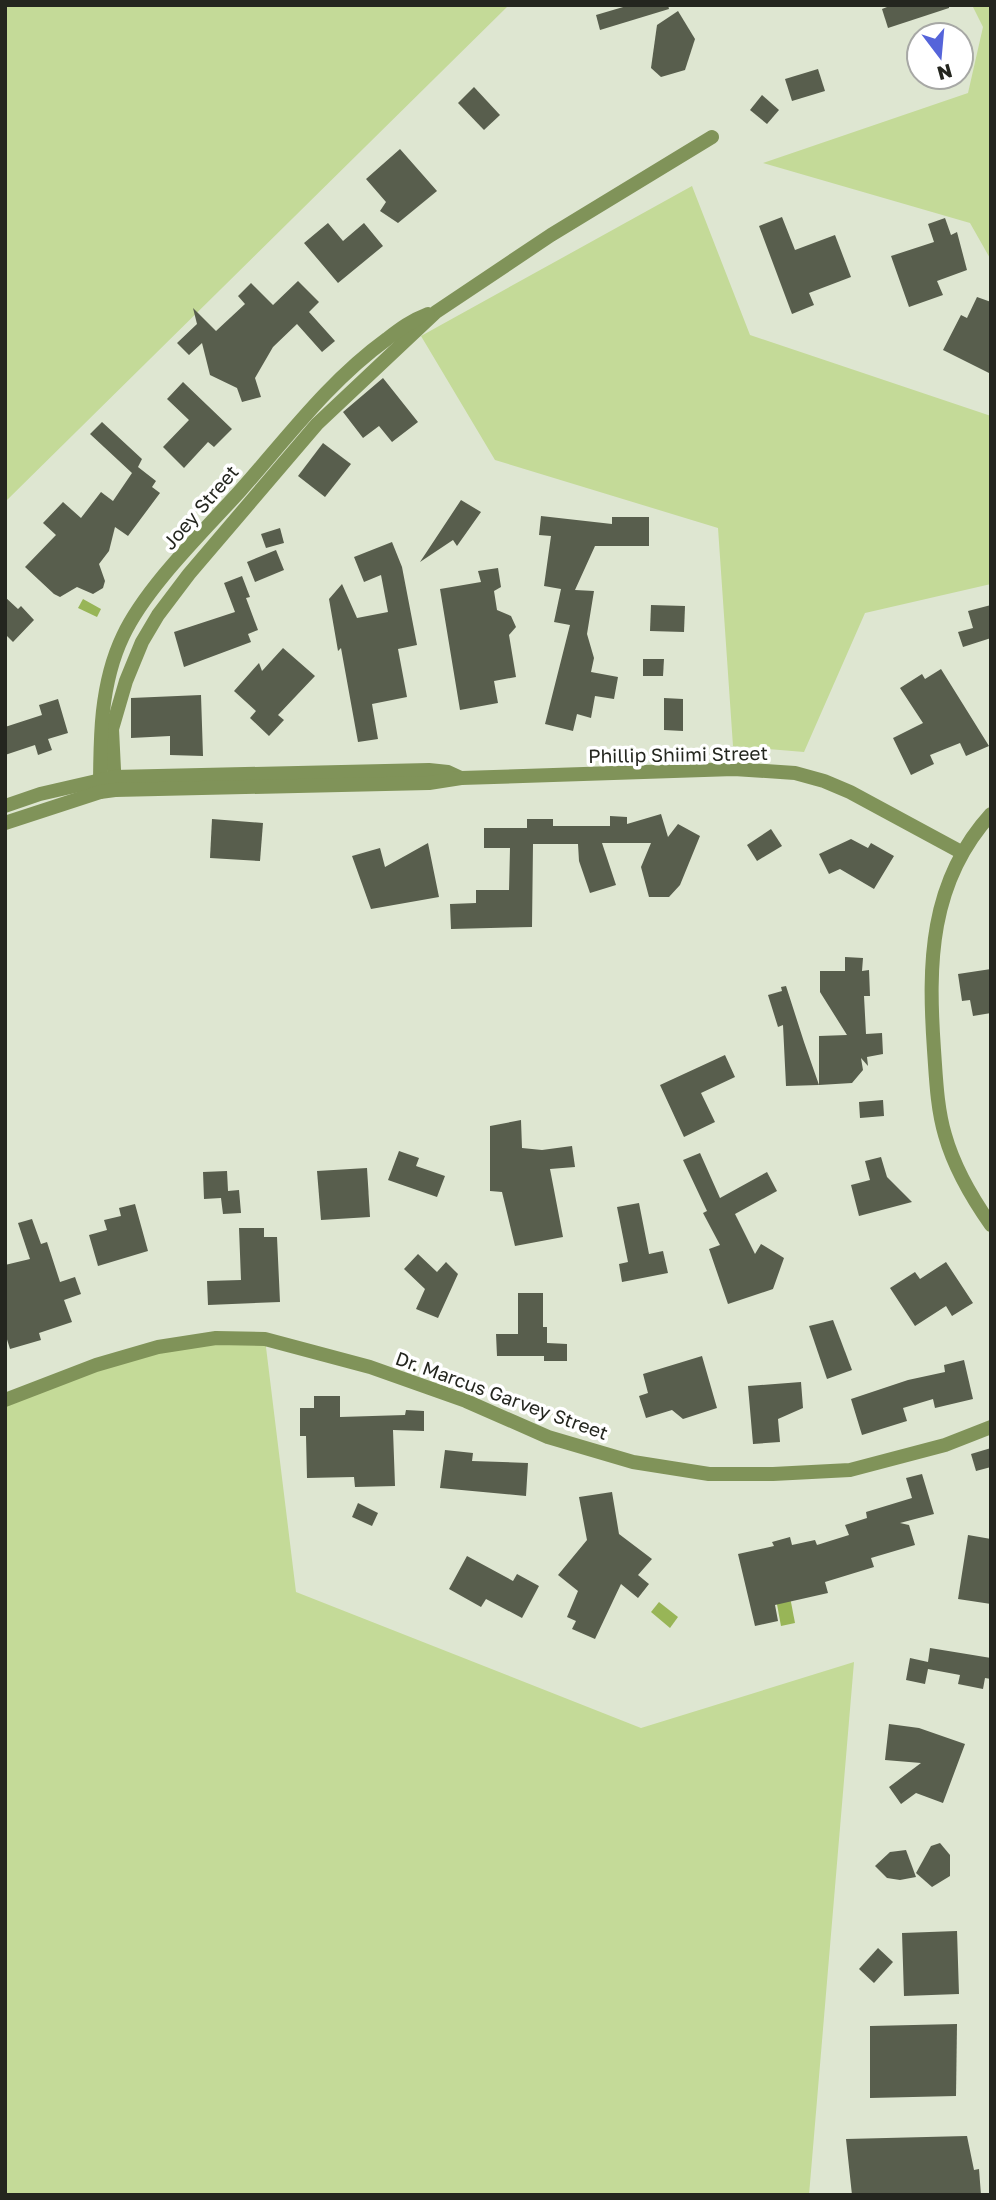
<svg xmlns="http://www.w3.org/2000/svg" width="996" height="2200" viewBox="0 0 996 2200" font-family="'Golos Text',sans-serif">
<rect width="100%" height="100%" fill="#dee6d1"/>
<g fill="#c4da98">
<path d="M5 5H512L508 6 5 502Z"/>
<path d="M972 5H991V260L970 223 763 163 968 93 983 27Z"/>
<path d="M692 186 750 335 991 416V584L865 613 804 752 733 746 718 528 495 460 421 336Z"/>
<path d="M265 1339 296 1592 641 1728 854 1662 809 2195H5V1400L158 1347Z"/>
</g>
<g fill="#98b557">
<path d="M83 599 101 609 97 617 78 608Z"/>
<path d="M790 1597 795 1623 781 1626 776 1599Z"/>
<path d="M659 1602 678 1617 670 1628 651 1612Z"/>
</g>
<g fill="#585e4d">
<path d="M630 5H668L669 9 600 30 596 15Z"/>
<path d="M892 5H949V8L888 28 882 9Z"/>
<path d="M678 11 695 39 685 70 661 77 651 68 657 25Z"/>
<path d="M818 69 825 91 792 101 785 79Z"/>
<path d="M474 87 500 115 484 130 458 103Z"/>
<path d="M762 95 779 110 767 124 750 110Z"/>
<path d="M400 149 437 191 398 223 380 211 386 202 366 179Z"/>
<path d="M782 217 795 250 835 235 851 277 809 293 814 305 792 314 759 226Z"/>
<path d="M945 218 951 235 957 232 967 270 937 281 943 295 909 307 891 256 934 242 928 224Z"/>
<path d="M328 223 343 241 364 223 383 246 338 283 304 243Z"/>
<path d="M298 281 319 302 309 312 335 341 322 352 297 324 273 347 255 378 261 397 242 402 237 388 210 375 202 343 189 355 177 343 197 324 193 308 216 331 245 304 238 296 251 283 273 305Z"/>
<path d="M977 297 991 302V374L943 350 961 315 967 318Z"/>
<path d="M383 378 418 422 392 442 379 426 363 438 343 412Z"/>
<path d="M183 382 232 429 214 447 208 442 184 468 163 447 189 420 167 399Z"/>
<path d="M102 422 142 459 138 467 156 481 152 487 160 493 128 536 115 527 109 551 99 564 105 581 103 588 93 594 77 587 60 597 54 594 25 567 56 535 43 523 63 502 81 518 101 492 113 501 132 473 90 434Z"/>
<path d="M323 443 351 464 325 497 298 476Z"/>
<path d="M461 500 481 512 457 546 453 540 420 562Z"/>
<path d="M541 516 612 524V517H649V546H595L575 590 594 591 587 634 594 658 591 672 618 677 614 699 595 696 591 718 577 714 573 731 545 724 570 625 554 622 561 589 544 586 551 536 539 535Z"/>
<path d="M280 528 284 543 266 548 261 534Z"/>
<path d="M392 542 402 567 417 645 398 649 407 697 372 704 378 739 358 742 341 648 338 651 329 599 342 584 357 618 388 612 381 575 364 582 354 557Z"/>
<path d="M276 550 284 570 255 582 247 562Z"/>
<path d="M498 568 501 587 494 591 497 610 511 616 516 627 509 635 516 677 494 681 498 703 460 710 440 589 481 582 478 571Z"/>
<path d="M242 576 250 597 246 598 258 630 248 634 251 642 184 667 174 632 235 612 224 583Z"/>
<path d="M5 597 18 609 21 606 34 620 13 642 5 634Z"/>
<path d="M651 605 685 606 684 632 650 631Z"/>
<path d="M991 605V638L963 647 958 632 973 628 968 611Z"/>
<path d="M283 648 315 676 278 715 284 720 269 736 250 718 256 711 234 691 259 663 262 671Z"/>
<path d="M643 659H664L663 676H643Z"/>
<path d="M941 669 989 746 966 756 960 743 930 755 934 764 911 775 893 738 923 723 900 688 922 674 925 679Z"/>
<path d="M201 695 203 756 170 755V736L131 738V698Z"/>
<path d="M664 698 683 699V731L664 730Z"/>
<path d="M58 699 68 733 48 739 52 750 38 755 35 745 5 755V727L42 715 39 705Z"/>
<path d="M661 814 668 837 678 824 700 836 680 885 669 897H649L641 867 651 843H602L616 885 590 893 579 861 578 844H533L532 927 451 929 450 904 476 903V890H509L510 848H484V828H527V819H553V826H610V816L627 817V824Z"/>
<path d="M212 819 263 823 260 861 210 858Z"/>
<path d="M771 829 782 846 757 861 747 845Z"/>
<path d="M851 839 868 848 871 843 894 856 874 889 840 869 829 874 819 854Z"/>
<path d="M428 843 439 897 371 909 352 856 380 848 385 867Z"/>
<path d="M845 957 863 958 862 971 869 970 870 996H864L866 1034 882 1033 883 1054 867 1057 868 1066 861 1058 863 1070 852 1083 819 1085V1036L847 1035 820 992V971H845Z"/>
<path d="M991 969V1013L973 1016 970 1000 962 1001 958 974Z"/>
<path d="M786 986 804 1042 819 1085 786 1086 783 1025 778 1027 768 995 782 991 781 987Z"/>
<path d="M725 1055 735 1077 701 1093 715 1122 684 1137 660 1085Z"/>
<path d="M883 1100 884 1116 860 1118 859 1102Z"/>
<path d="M521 1120 522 1148 542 1150 572 1146 575 1167 550 1169 563 1237 515 1246 502 1192 490 1191V1126Z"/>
<path d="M399 1151 419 1158 416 1166 445 1176 437 1197 388 1180Z"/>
<path d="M700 1153 720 1198 767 1172 777 1191 735 1214 755 1254 761 1244 784 1258 773 1289 728 1304 709 1249 720 1245 703 1213 707 1211 683 1160Z"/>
<path d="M881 1157 887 1177 912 1202 859 1216 851 1185 870 1180 865 1161Z"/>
<path d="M367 1168 370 1217 321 1220 317 1171Z"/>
<path d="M227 1171 228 1191 239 1190 241 1213 223 1214 221 1198 204 1199 203 1172Z"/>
<path d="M639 1203 649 1254 663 1251 668 1273 622 1282 619 1264 628 1262 617 1207Z"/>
<path d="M135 1204 148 1251 98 1266 89 1235 107 1230 104 1220 121 1216 119 1208Z"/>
<path d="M32 1219 41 1244 47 1242 60 1282 75 1277 81 1294 64 1300 72 1322 39 1333 41 1340 10 1349 5 1333V1265L30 1259 18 1223Z"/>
<path d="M239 1228H264V1237H277L280 1302 208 1305 207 1281 241 1280Z"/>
<path d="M418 1254 437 1272 446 1262 458 1274 438 1318 416 1309 425 1289 404 1269Z"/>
<path d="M946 1262 973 1303 952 1316 946 1306 915 1326 890 1288 915 1272 920 1279Z"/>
<path d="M518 1293H543V1327H547V1343L567 1344V1361H544V1356H497L496 1334H518Z"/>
<path d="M833 1320 852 1370 827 1379 809 1326Z"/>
<path d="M702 1356 717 1408 683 1419 672 1410 646 1418 639 1396 648 1393 643 1374Z"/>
<path d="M964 1360 973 1399 935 1408 933 1399 903 1408 907 1421 862 1435 851 1399 908 1380 945 1372 944 1365Z"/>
<path d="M801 1382 803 1408 778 1419 780 1442 753 1444 748 1386Z"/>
<path d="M314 1396H340V1417L405 1415 406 1410 424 1411V1431L393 1430 395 1486 355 1487 354 1477 307 1478 306 1436H300V1408H314Z"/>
<path d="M991 1448V1467L976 1471 971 1454Z"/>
<path d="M445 1450 473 1453 472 1461 528 1463 526 1496 440 1488Z"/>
<path d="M922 1474 934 1514 900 1523 909 1525 915 1545 871 1558 874 1567 825 1582 828 1593 775 1605 778 1621 755 1626 738 1554 774 1546 772 1542 790 1537 792 1545 815 1540 817 1545 849 1535 845 1525 867 1518 866 1512 912 1498 906 1478Z"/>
<path d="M612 1492 619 1534 652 1559 638 1575 649 1584 638 1598 621 1584 595 1639 572 1629 576 1621 567 1617 578 1591 558 1575 587 1540 579 1497Z"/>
<path d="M358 1503 378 1513 372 1526 352 1517Z"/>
<path d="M968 1535 991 1539V1604L958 1599Z"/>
<path d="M467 1556 513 1581 517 1574 539 1586 522 1618 486 1599 481 1607 449 1589Z"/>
<path d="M930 1648 991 1658V1679L985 1678 983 1689 958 1684 960 1675 928 1669 925 1684 906 1680 910 1658 928 1662Z"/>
<path d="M889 1724 919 1728 965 1744 943 1803 916 1793 901 1804 889 1787 921 1763 885 1760Z"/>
<path d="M940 1843 950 1855V1876L932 1887 916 1873 931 1846Z"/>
<path d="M906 1850 916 1877 900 1880 887 1878 875 1866 890 1852Z"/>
<path d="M957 1931 959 1994 904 1996 902 1933Z"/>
<path d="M878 1948 893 1962 874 1983 859 1969Z"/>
<path d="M957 2024 956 2096 870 2098V2026Z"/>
<path d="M967 2136 974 2170 979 2169 981 2195H852L846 2139Z"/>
</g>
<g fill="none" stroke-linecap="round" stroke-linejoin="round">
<g stroke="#809359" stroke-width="14">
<path d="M115 790 112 729 126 681 142 642 158 615 189 574 317 424 436 312 551 235 712 137"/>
<path d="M100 792C100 739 100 684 123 636 146 587 203 532 240 491 287 438 329 381 387 339 400 329 412 320 428 314"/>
<path d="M5 806 40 794 114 777 429 770 448 772 461 778"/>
<path d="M991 814C929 882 928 964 934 1050 936 1078 937 1108 945 1135 954 1167 972 1198 991 1225"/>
<path d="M5 823 100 792 115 790 429 783 461 778 734 769 795 773 824 781 850 792 961 852"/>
<path d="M5 1400 96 1365 158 1347 216 1338 265 1339 370 1367 466 1401 548 1437 633 1462 709 1474H773L850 1470 945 1445 991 1427"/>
</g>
</g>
<g text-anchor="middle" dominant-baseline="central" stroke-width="7" stroke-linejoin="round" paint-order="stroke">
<g font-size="19" fill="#24261f" stroke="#fff">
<text transform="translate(200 507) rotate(-49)">Joey Street</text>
<text transform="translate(678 754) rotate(-1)">Phillip Shiimi Street</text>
<text transform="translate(502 1395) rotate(20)">Dr. Marcus Garvey Street</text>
</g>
</g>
<rect width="996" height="2200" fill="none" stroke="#24261f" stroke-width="14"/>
<g transform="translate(940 56) rotate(164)"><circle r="33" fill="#ffffff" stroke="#a7a8a5" stroke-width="2"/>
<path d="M0-5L12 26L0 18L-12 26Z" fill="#5564da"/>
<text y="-10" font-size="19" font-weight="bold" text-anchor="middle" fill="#24261f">N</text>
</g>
</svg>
